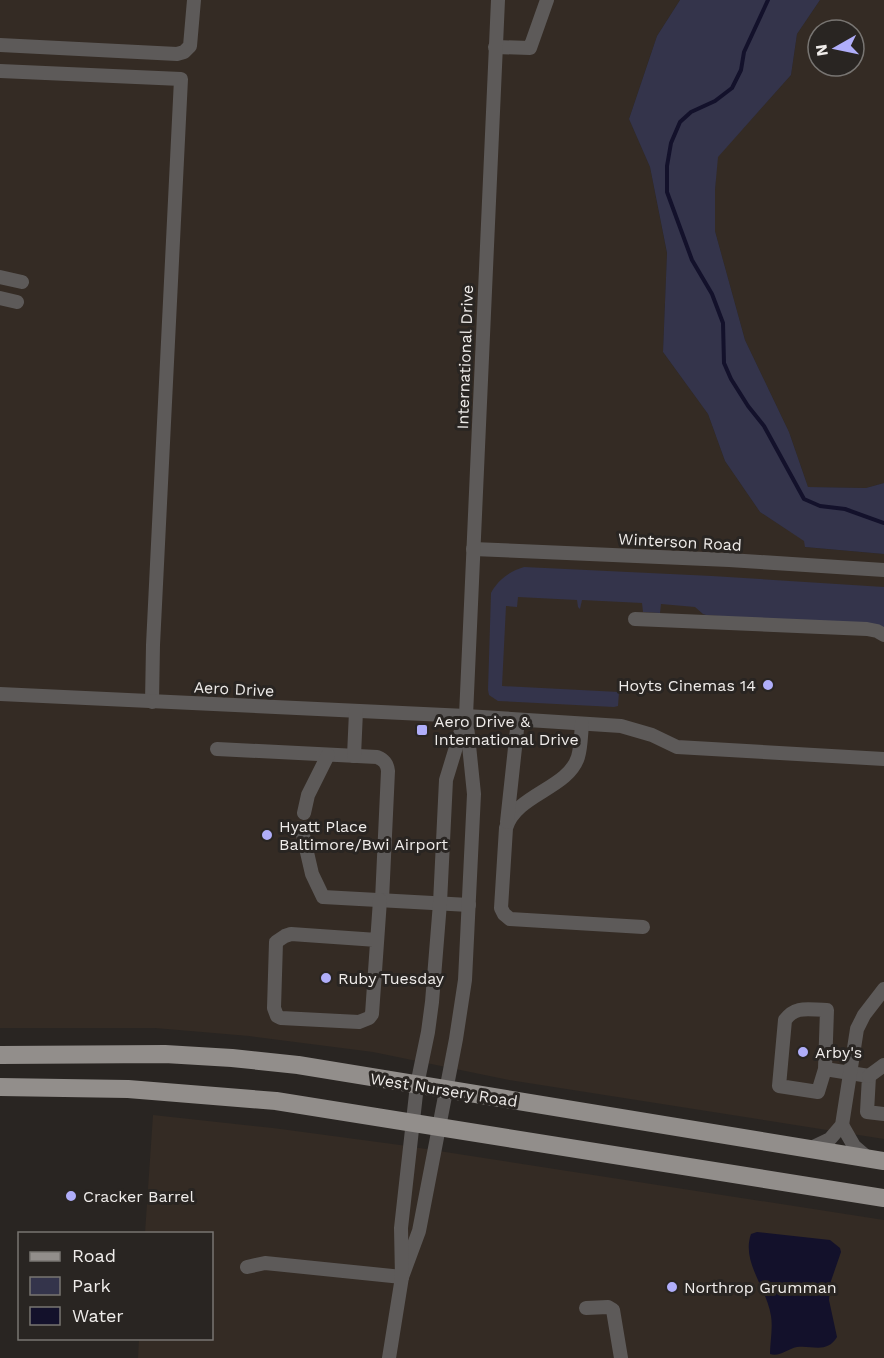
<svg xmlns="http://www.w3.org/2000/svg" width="884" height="1358" viewBox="0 0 884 1358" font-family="'Work Sans',sans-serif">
<rect width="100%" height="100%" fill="#292522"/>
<g fill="#342b24" fill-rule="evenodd">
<path d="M0 0H680L657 36 629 119 650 167 667 254 663 352 708 414 725 461 760 512 805 541V547L884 554V1139L509 1080 373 1052 249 1036 155 1028H0Z"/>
<path d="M820 0H884V483L866 488 808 487 789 432 745 340 715 231V190L717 157 791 75 797 34ZM818 30H854V66H818Z"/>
<path d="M153 1115 273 1128 400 1145 884 1220V1358H138L139 1339 212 1338V1234L145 1233Z"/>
</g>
<g fill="#34344b">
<path d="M680 0H820L797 34 791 75 718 157 715 190V231L745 340 789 432 808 487 866 488 884 483V554L805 547 804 541 760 512 725 461 708 414 663 352 667 253 650 167 629 119 657 36Z"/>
<path d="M524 567 712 576 884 587V629L706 615 703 614 695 607 661 604 660 613 643 612 642 603 582 600 580 609 578 607 577 600 518 597 517 607 506 606 502 686 619 692 618 706 614 707 498 701 489 695 488 690 491 593C498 580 510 571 524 567Z"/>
</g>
<path fill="#13112b" d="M757 1232 830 1240 840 1248 841 1252 831 1281 829 1300 837 1337C827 1354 812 1345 797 1347 787 1349 780 1357 770 1354 770 1342 773 1329 771 1316 767 1288 741 1262 751 1234Z"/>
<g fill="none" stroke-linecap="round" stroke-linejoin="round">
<path stroke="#13112b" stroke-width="4" d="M768 0 744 52 741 70 732 88 715 101 691 112 680 122 671 143 667 166V192L692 260 712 294 723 323 724 363 731 379 748 406 764 426 804 499 820 506 845 509 884 523"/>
<path stroke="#474340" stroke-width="14" stroke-dasharray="14 7" stroke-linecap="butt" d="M303 835 304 813"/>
<g stroke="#5d5a59" stroke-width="14">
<path d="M0 45 177 54 184 52 190 46 194 0"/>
<path d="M495 47 530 48 547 0"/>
<path d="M0 71 181 79 153 645 152 702"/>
<path d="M0 277 22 282"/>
<path d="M0 298 17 302"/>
<path d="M473 549 729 560 884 570"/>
<path d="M635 619 867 629 877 631 884 635"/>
<path d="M0 694 466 716 621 726 652 735 677 747 884 759"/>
<path d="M582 724C581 734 581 747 578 757 568 789 516 794 506 828L501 908 504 914 510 919 643 927"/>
<path d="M217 749 377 757C384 760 387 763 388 771L382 900"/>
<path d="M354 756 356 711"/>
<path d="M304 813 308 795 328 755"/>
<path d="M507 822 518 720"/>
<path d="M303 835 312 874 323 897 469 905"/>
<path d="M377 940 291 934 285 936 276 942 274 1008 277 1016 281 1018 359 1022 369 1018 372 1014 380 900"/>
<path d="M825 1069 827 1010C809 1010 796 1005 785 1020L779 1086 818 1092 825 1069 869 1076 867 1112 884 1114"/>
<path d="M869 1076 884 1065"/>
<path d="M842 1125 854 1146 868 1158"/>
<path d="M809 1149 830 1139 842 1125 857 1029 864 1015 884 989"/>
<path d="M247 1267 265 1263 402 1277"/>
<path d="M402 1277 419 1231 456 1039 465 980 474 794 466 716 498 0"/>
<path d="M586 1308 608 1307 613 1310 621 1358"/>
<path d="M389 1358 402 1277 401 1228 417 1085 428 1032 432 1002 440 903 446 780 464 721"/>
</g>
<g stroke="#928e8b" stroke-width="18">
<path d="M0 1055 165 1054 232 1058 298 1065 884 1161"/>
<path d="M0 1087 128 1089 276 1101 884 1198"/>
</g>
</g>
<g fill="#b0aefa" stroke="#292522" stroke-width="2">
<circle cx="768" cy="685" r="6"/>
<rect x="416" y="724" width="12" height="12" rx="3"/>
<circle cx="267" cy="835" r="6"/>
<circle cx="326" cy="978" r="6"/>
<circle cx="803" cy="1052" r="6"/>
<circle cx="71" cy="1196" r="6"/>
<circle cx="672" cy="1287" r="6"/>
</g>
<g text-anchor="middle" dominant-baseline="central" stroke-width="6" stroke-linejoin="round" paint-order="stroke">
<g font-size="16" fill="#efecea" stroke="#292522">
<text transform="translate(465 357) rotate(-88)">International Drive</text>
<text transform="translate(680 542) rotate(3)">Winterson Road</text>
<text transform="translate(234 689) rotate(3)">Aero Drive</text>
<text transform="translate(444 1090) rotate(9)">West Nursery Road</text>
</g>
<g font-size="16" fill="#efecea" stroke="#292522" text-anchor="start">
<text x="756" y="685" text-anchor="end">Hoyts Cinemas 14</text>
<text x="434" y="721">Aero Drive &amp;<tspan x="434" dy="18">International Drive</tspan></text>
<text x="279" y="826">Hyatt Place<tspan x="279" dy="18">Baltimore/Bwi Airport</tspan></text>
<text x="338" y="978">Ruby Tuesday</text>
<text x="815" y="1052">Arby's</text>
<text x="83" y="1196">Cracker Barrel</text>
<text x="684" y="1287">Northrop Grumman</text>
</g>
</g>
<rect x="18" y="1232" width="195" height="108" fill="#292522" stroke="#787572" stroke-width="1.5"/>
<rect x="30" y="1252" width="30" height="9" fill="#928e8b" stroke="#787572" stroke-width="1.5"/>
<text x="72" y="1262" font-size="18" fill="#efecea">Road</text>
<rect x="30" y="1277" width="30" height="18" fill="#34344b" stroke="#787572" stroke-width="1.5"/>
<text x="72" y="1292" font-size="18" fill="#efecea">Park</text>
<rect x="30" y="1307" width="30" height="18" fill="#13112b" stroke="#787572" stroke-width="1.5"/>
<text x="72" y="1322" font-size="18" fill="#efecea">Water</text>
<g transform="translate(836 48) rotate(261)"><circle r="28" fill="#292522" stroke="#787572" stroke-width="1.5"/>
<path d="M0-4.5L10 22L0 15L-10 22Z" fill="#b0aefa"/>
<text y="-9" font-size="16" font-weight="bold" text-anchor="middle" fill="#efecea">N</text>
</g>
</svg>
